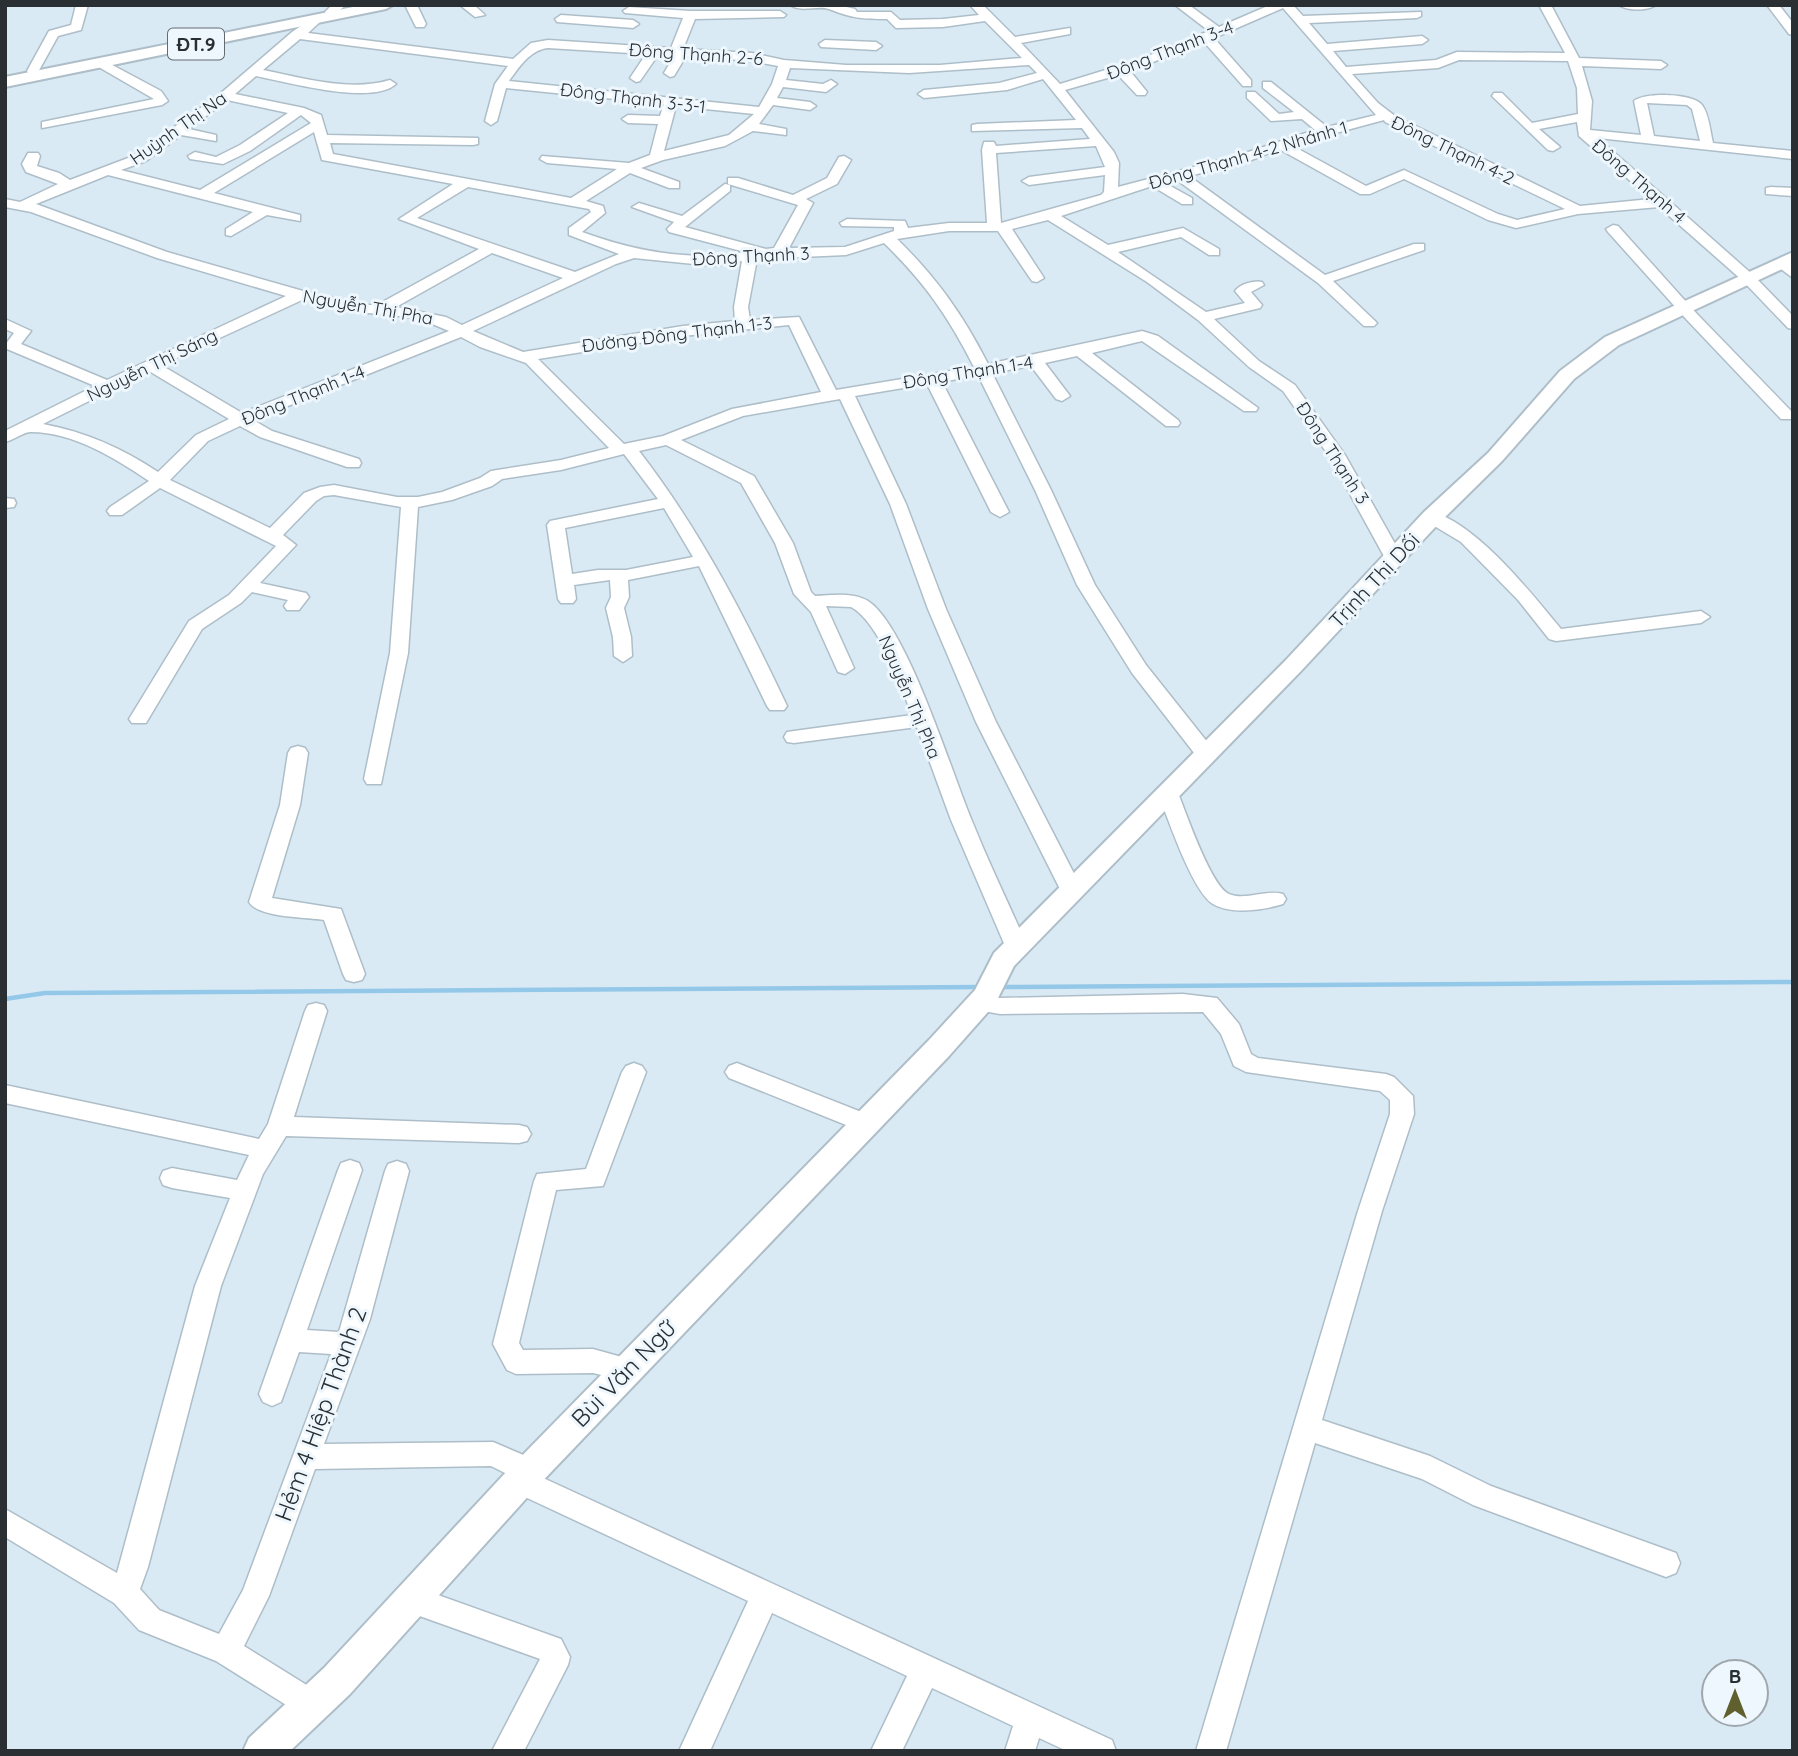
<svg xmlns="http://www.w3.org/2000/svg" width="1798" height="1756" viewBox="0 0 1798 1756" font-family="Quicksand,sans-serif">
<rect width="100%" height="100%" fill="#daeaf5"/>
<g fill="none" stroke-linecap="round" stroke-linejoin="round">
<g stroke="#94c8e9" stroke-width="4.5">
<path d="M1000 987 1793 982"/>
<path d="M5 999 45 993 980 987"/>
</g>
<defs>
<g id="minor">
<path d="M76 5H88L81 30 58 36 37 74H29L27 71 49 31 71 25Z"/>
<path d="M332 5H346L335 14H327L325 12Z"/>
<path d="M405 5H417L426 24 424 27H416Z"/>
<path d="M460 5H474L485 15 475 17Z"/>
<path d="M790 5H838L855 9 857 12H891L900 20 943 19 979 15 970 5H983L1015 37 1070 28V34L1021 43 1060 84 1138 60 1209 31 1175 5H1189L1219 27 1270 5H1293L1303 16 1421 12V16L1417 18 1309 23 1327 44 1422 36 1428 40 1422 44 1333 51 1346 67 1436 60 1457 52 1565 53 1539 5H1551L1579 58 1661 61 1667 65 1661 69 1582 66 1592 101 1590 130 1641 135 1634 101C1644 92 1693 93 1702 105 1709 114 1710 131 1713 143L1793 151V159L1598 138 1753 275 1793 316V329L1788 328 1743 281 1659 207 1578 214 1516 228 1488 220 1404 179 1370 194H1360L1279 149 1249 161 1189 176 1325 275 1414 244H1424V250L1333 281 1374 320 1377 323 1374 326H1364L1318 283 1177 180 1165 183 1192 198V204H1182L1152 186 1061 216 1108 245 1183 228 1219 249V255H1209L1181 237 1118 252 1206 312 1245 303 1235 291C1240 284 1254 280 1262 282L1264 285 1251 292 1262 305 1260 308 1214 319 1259 361 1295 385 1345 455 1403 558 1394 563 1385 558 1329 456 1283 391 1249 367 1198 320 1147 282 1048 220 1012 229 1044 278 1037 282 1032 281 998 231H949L897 239C937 278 963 315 988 364L1142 331 1158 336 1258 408 1256 411H1244L1142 341 1092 353 1178 420 1180 423 1178 426H1166L1077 356 1045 363 1070 396 1062 401 1056 399 1031 366 992 373 1051 490 1095 585 1146 665 1212 748 1215 753 1212 758H1198L1132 673 1077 585 1035 490 978 375 942 382 1009 512 1000 517 991 512 927 384 855 396 906 504 946 609 996 722 1084 893 1080 898 1073 901 1066 898 1062 893 976 722 928 609 890 504 840 399 743 416 681 440 754 476 793 543 811 592 815 596C832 595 853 592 868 601 907 626 952 774 972 821 989 864 1010 906 1028 948L1025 954 1017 956 1009 954 1006 948 951 820 917 727 794 743 787 742 784 737 787 732 794 731 912 715C901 686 879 622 851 607L826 606 854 668 845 674 838 672 811 612 794 594 775 543 741 483 666 445 639 451C700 530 744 615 787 706L784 710H770L767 706 699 566 628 580 629 597 624 608 631 637 632 656 623 662 614 656 613 637 606 608 611 597 610 580 574 585 576 599 573 603H561L558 599 547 525 550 521 658 499 624 454 561 470 502 479 492 486 452 500 418 507 408 653 381 784H367L364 779 390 653 401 507 334 495 324 496 316 501 283 535 296 545 260 583 306 593 309 597 299 610H287L284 606 288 600 252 592 241 603 202 629 146 723H132L129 719 189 621 229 595 276 546 160 488 122 515H110L107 511 110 507 149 481C115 458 73 432 31 432 23 432 14 440 5 442V431L95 386 7 349 5 345 14 333 5 329V319L31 331 21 344 107 380 286 296 157 258 31 212 5 207V199L20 202 58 184 26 172 22 164 28 153H38L40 156 37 166 59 173 70 180 136 155 221 93 292 32 316 16 322 20 308 33 513 59 531 43 548 40 671 48 683 18 625 13 623 11 629 7 690 11H780L786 15 784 17 695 19 683 49 752 53 784 60 846 65H940L1022 58 985 21 943 27 896 28 887 19C860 19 852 18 829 9 817 5 802 13 790 5ZM1283 8 1376 115 1327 127 1271 82H1263V88L1294 112 1279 114 1255 92H1247V98L1271 121 1302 119 1315 130 1239 155 1118 187 1119 163 1114 152 1065 90 1118 75 1137 95H1145L1147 92 1130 71 1204 42 1243 86H1251V80L1214 38ZM300 39 508 66 495 84 485 121 491 125 497 121 506 88 664 104 660 116 628 115 622 119 628 123 658 124 650 155 629 163 542 156 540 159 547 163 617 169 571 198 333 154 330 143 473 145 478 144V138L327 135 321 115 304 108 235 94 256 76C287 82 372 106 396 84L390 80C349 92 304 78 263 70ZM548 48 646 54 630 78 636 82 640 81 658 55 674 56 664 73 670 77 674 76 686 56 752 61 778 66 772 84 759 107 509 81C519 67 530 50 548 48ZM1459 60 1568 61 1577 88 1578 114 1532 123 1502 93H1494L1492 96 1548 150 1553 151 1560 147 1539 129 1577 122 1579 136 1651 199 1580 206 1395 116 1378 103 1352 74 1438 68ZM1029 65 1037 73 999 83 924 90 918 94 924 98 1007 90 1043 79 1076 120 977 124 972 125V131L1082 128 1090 139 996 146 994 142H984L982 150 987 223H949L908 228 905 221 847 219 840 223 842 226 894 227V231L845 247 789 248 813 203 806 199 837 184 851 160 844 156 839 157 827 178 793 195 738 178H728V184L798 205 774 248 766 249 685 227 730 191V185L725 184 682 216 639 203 632 207 674 222 667 229 669 232 745 252C690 262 634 251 582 232L605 213 603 206 586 201 630 173 669 188H679V182L641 168 663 160 725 146 753 131 786 135V129L759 124 773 105 810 110 816 106 810 102 777 98 783 87 826 92 837 84 831 80 823 84 786 80 790 68 909 73ZM227 100 288 113 240 145 216 157 195 152 188 156 190 159 223 164 250 151 301 115 311 123 200 190 121 170 146 161 181 135 216 141V135L189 129ZM1647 103 1687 105 1692 109 1700 141 1654 136ZM676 106 754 114 729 135 664 151ZM1384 120 1385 122 1565 209 1517 220 1498 214 1404 170 1366 186 1291 145ZM314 132 322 160 453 184 399 219 479 249 377 305H368L303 291 167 252 36 204 108 175 253 212 226 229V235L231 236 267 215 300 221V215L214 193ZM1096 146 1105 167 1029 177 1022 181 1029 185 1105 175 1104 192 1101 195 1001 223 996 153ZM468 187 589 209 591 212 569 228V235L619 254 575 272 417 218ZM884 243C925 283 948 316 974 367L836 390 799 317 750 320 748 307 757 259 846 255ZM492 253 563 278 462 325 446 317 396 307ZM634 258 714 266 742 261 734 307 735 321 683 326 523 352 473 331 616 264ZM302 300 368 313 418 318 449 331 242 413 161 365ZM789 325 821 392 732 409 663 436 624 444 538 359 683 336ZM461 337 480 347 526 363 609 448 561 460 491 471 480 478 442 492 418 497H397L334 485 320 487 304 493 270 528 170 480 208 441 240 426 260 437 347 467H359L361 463 359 459 272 431 253 420ZM149 371 229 419 196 435 158 472C122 448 86 432 43 424ZM664 508 693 557 626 570H598L572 574 565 528Z"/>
<path d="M1619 5H1656C1648 11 1627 11 1619 5Z"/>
<path d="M1767 5H1779L1793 23V35L1789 34Z"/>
<path d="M561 15 633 20 639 24 633 28 557 22 555 19Z"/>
<path d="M825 40 876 42 882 46 876 50 821 47 819 44Z"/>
<path d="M101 59 161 91 168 101 162 105 42 128V122L154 99 97 66 95 63Z"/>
<path d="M1771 187 1793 188V196L1766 194V188Z"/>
<path d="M1613 225 1618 226 1697 314 1793 413V419H1781L1687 320 1608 232 1606 229Z"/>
<path d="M1780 259 1793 266V278L1773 263Z"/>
<path d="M5 498 14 499 16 503 14 507 5 508Z"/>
<path d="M1432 512C1476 523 1532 594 1561 629L1701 611 1710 617 1701 623 1556 641 1549 639 1518 600 1461 542 1426 521 1423 517Z"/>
<path d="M298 746 305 748 308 753 300 805 272 898 341 909 365 974 362 980 354 982 346 980 343 974 324 920C306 917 259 918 249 902L280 805 288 753 291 748Z"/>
<path d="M1168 786 1175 788 1178 793C1186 813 1211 886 1229 894 1245 901 1266 889 1283 894L1286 899 1283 904C1263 910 1232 915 1213 904 1192 891 1168 818 1158 793L1161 788Z"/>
<path d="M1183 994 1217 998 1239 1024 1251 1054 1258 1058 1386 1074 1394 1077 1413 1096 1414 1114 1382 1211 1322 1420 1430 1456 1491 1486 1676 1553 1680 1563 1676 1573 1666 1577 1473 1505 1422 1479 1315 1443 1226 1751H1196L1358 1211 1390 1114V1100L1380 1091 1246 1072 1234 1066 1221 1034 1203 1012 1000 1014 972 1009 969 1003 972 997 980 995 1000 998Z"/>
<path d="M316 1003 324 1005 327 1011 294 1117 519 1125 527 1127 531 1134 527 1141 519 1143 286 1136 263 1174 221 1286 148 1567 140 1589 159 1610 219 1634 243 1590 331 1354 299 1352 281 1402 272 1406 263 1402 259 1394 338 1170 341 1163 350 1160 359 1163 362 1170 307 1330 339 1332 385 1171 388 1164 397 1161 406 1164 409 1171 370 1319 324 1444 493 1442 540 1462 544 1471 541 1477 1112 1740 1116 1751H1067L1039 1738 1035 1751H1005L1013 1726 932 1688 902 1751H871L907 1676 772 1613 710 1751H679L748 1601 510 1490 506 1481 509 1475 491 1466 315 1469 269 1596 244 1646 321 1694 325 1705 321 1716 310 1720 216 1661 139 1630 114 1603 5 1537V1509L117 1573 195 1286 230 1198 172 1188 163 1185 160 1178 163 1171 172 1168 237 1180 249 1155 5 1103V1085L259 1139 268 1124 305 1011 308 1005Z"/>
<path d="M634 1063 642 1066 646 1072 603 1186 556 1190 519 1343 523 1350 593 1349 636 1361 640 1369 636 1377 627 1381 593 1373 516 1374 507 1370 493 1344 534 1181 537 1174 586 1169 622 1072 626 1066Z"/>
<path d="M737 1063 874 1117 878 1124 874 1131 866 1133 729 1078 725 1072 729 1066Z"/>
<path d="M410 1585 561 1639 570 1657 568 1665 524 1751H492L540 1659 400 1609 396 1599 400 1589Z"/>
</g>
<g id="major">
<path d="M363 5H393L386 9 5 87V77Z"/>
<path d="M1793 252V264L1619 345 1574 379 1502 461 1440 522 1301 671 1014 966 995 1004 949 1056 532 1492 350 1694 290 1751H243L249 1738 324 1668 508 1470 929 1040 975 990 994 953 1285 661 1424 512 1488 453 1560 371 1605 337Z"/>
</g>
</defs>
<use href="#minor" stroke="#aebec8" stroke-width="3"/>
<use href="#major" stroke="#aebec8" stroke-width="4"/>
<use href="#minor" fill="#fff" fill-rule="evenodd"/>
<use href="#major" fill="#fff" fill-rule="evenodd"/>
</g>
<g text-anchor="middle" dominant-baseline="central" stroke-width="6" stroke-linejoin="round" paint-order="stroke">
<g font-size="18" fill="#292f33" stroke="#edf7fd">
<text transform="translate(1170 50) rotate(-21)">Đông Thạnh 3-4</text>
<text transform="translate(696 54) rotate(4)">Đông Thạnh 2-6</text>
<text transform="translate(633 98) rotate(7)">Đông Thạnh 3-3-1</text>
<text transform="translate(178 128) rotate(-35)">Huỳnh Thị Na</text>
<text transform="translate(1453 150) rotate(26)">Đông Thạnh 4-2</text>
<text transform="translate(1248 155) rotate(-16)">Đông Thạnh 4-2 Nhánh 1</text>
<text transform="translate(1639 181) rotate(41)">Đông Thạnh 4</text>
<text transform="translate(751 256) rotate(-3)">Đông Thạnh 3</text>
<text transform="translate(368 307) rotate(10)">Nguyễn Thị Pha</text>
<text transform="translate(677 334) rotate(-7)">Đường Đông Thạnh 1-3</text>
<text transform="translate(152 365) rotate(-26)">Nguyễn Thị Sáng</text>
<text transform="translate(968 372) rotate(-9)">Đông Thạnh 1-4</text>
<text transform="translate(303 395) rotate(-22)">Đông Thạnh 1-4</text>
<text transform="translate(1333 453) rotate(57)">Đông Thạnh 3</text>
<text transform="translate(910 697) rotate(67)">Nguyễn Thị Pha</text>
</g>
<rect fill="#edf7fd" stroke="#646b70" stroke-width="2" x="168" y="28.5" width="56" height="31" rx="5"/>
<g font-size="19" font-weight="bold" fill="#292f33">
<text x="196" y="44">ĐT.9</text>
</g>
<g font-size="21" fill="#292f33" stroke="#edf7fd">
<text transform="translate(1374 580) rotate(-47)">Trịnh Thị Dối</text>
</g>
<g font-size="24" fill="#292f33" stroke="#edf7fd">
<text transform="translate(623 1373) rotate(-46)">Bùi Văn Ngữ</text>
<text transform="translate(320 1414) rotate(-70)">Hẻm 4 Hiệp Thành 2</text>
</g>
</g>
<rect width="1798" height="1756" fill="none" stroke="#292f33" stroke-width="14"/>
<g transform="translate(1735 1693)"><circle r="33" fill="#edf7fd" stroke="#9fa7ac" stroke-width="2"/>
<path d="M0-5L12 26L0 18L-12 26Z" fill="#5f602d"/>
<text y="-10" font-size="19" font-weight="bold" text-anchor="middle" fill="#292f33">B</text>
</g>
</svg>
